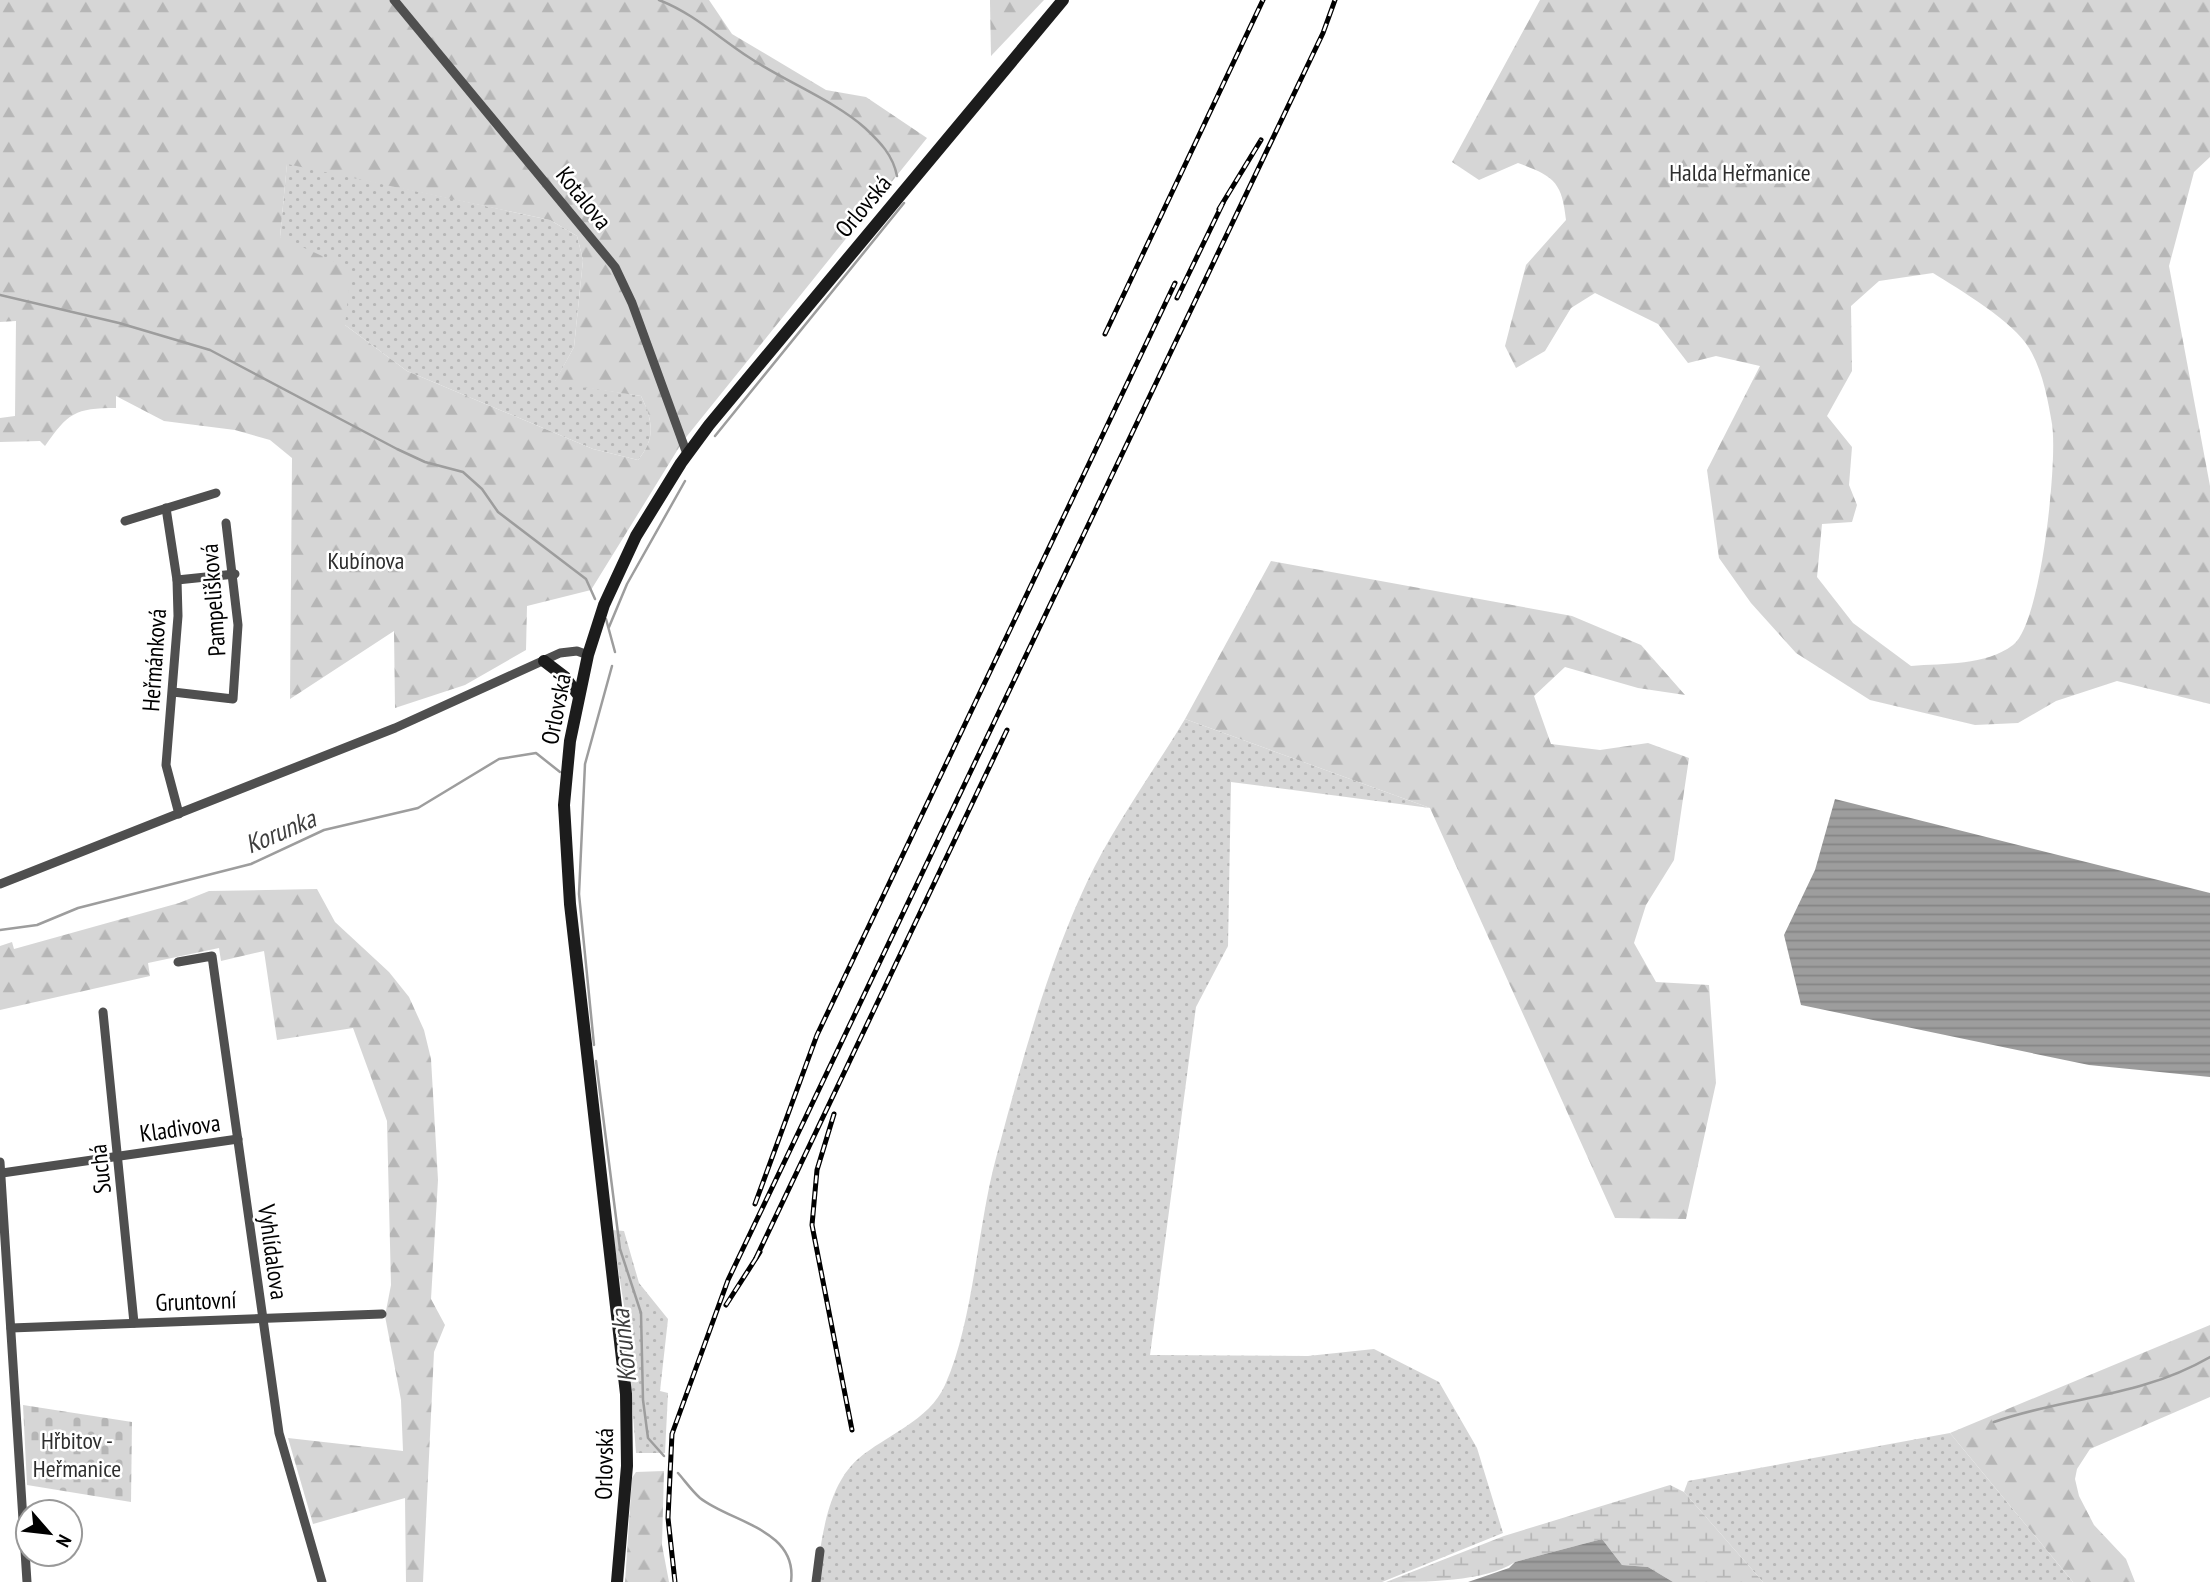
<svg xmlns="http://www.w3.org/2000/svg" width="2210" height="1582" viewBox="0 0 2210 1582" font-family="'PT Sans Narrow',sans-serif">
<defs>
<pattern id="grass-dots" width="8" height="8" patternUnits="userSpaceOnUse" patternTransform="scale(1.75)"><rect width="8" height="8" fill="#d6d6d6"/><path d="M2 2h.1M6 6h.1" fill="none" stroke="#b6b6b6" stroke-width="1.8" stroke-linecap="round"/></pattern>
<pattern id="forest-firs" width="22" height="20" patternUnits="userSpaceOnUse" patternTransform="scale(1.75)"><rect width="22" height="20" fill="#d6d6d6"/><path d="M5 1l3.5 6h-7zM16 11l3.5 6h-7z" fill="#b6b6b6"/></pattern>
<pattern id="wetland-marsh" width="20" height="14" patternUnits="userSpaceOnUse" patternTransform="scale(1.75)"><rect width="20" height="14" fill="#d6d6d6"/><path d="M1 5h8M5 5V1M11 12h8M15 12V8" fill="none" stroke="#b6b6b6"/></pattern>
<pattern id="cemetery-stones" width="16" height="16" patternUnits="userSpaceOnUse" patternTransform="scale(1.75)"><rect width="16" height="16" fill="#d6d6d6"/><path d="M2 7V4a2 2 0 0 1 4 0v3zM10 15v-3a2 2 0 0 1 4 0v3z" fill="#b6b6b6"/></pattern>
<pattern id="water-rules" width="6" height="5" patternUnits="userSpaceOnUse" patternTransform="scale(1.75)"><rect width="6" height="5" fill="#9d9d9d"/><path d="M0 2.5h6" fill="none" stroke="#858585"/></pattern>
</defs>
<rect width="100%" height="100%" fill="#fff"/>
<g fill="url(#grass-dots)">
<path d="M287 163 550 220 577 236 583 260 574 347 555 382 641 396C653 421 656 438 638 460L593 449 407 371 345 325 280 237Z"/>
<path d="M1185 719 1430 808 1231 782 1228 946 1196 1007 1150 1355 1308 1356 1374 1349 1439 1382 1477 1448 1503 1533 1382 1582H816C821 1543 826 1487 858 1459 886 1435 929 1421 945 1385 974 1320 977 1228 996 1158 1021 1065 1046 969 1087 882 1113 827 1153 772 1185 719Z"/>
<path d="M612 1230 624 1231 639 1283 668 1319 660 1391 668 1393 665 1453H636L625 1312Z"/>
<path d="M1950 1433 2073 1582H1763L1684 1492 1688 1481Z"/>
</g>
<g fill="url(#forest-firs)" fill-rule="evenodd">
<path d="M0 0H709L732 34 826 90 866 97 927 138 683 441 591 590 527 606 526 650 465 685 395 708 394 631 290 699 292 458 270 440 235 430 164 421 116 396V408C75 408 68 413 45 446L40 441 0 442V418L15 416 16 321 0 322ZM287 164 550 220 577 236 583 260 574 347 554 383 641 396C653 421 656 438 638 460L593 449 407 371 345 325 351 269 280 237Z"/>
<path d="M990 0H1044L991 56 990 3Z"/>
<path d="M1540 0H2210V157L2194 172 2169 266 2210 486V704L2117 681 2056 701 2018 723 1975 725 1870 700 1796 653 1751 603 1719 558 1707 470 1760 366 1716 356 1688 363 1658 324 1595 293 1571 308 1545 351 1516 368 1505 346 1526 265 1566 220C1562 182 1554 176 1518 163L1479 180 1452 162ZM1933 273C1959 289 2014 322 2029 348 2042 369 2048 399 2052 424 2058 460 2041 625 2013 645 1985 666 1945 663 1911 666L1853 623 1817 577 1822 524 1852 522 1857 505 1849 485 1852 447 1827 416 1852 371 1851 306 1879 281Z"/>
<path d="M1271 561 1572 616 1641 645 1685 695 1638 688 1565 667 1534 696 1551 744 1600 750 1648 743 1689 758 1674 860 1646 905 1634 943 1656 982 1709 985 1716 1083 1686 1219 1615 1218 1430 808 1185 719Z"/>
<path d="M317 889 335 922 389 972 409 997 424 1030 431 1059 438 1180 431 1299 445 1325 434 1352 423 1582H406L405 1498 313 1524 288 1438 403 1451 401 1400 385 1316 391 1285 387 1121 353 1028 277 1040 264 951 221 961 219 948 148 963 150 976 0 1010V946L12 942 14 949 179 903 209 891Z"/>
<path d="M2210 1325V1397L2090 1449 2077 1469 2075 1479 2079 1496 2094 1525 2126 1559 2135 1582H2073L1950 1433Z"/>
<path d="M664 1471 662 1545 669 1582H625L632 1478 636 1472Z"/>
</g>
<path fill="url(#wetland-marsh)" d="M1670 1485 1684 1492 1763 1582H1673L1648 1567 1622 1565 1602 1539 1515 1562C1486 1582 1423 1582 1386 1582L1504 1536Z"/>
<path fill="url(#cemetery-stones)" d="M23 1405 132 1422 131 1502 27 1485Z"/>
<g fill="url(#water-rules)">
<path d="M1835 799 2210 893V1077L2089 1065 1801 1005 1784 935 1815 870Z"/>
<path d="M1602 1539 1622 1565 1648 1567 1673 1582H1468L1509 1568 1515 1562Z"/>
</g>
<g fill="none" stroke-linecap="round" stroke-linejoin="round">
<g stroke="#9d9d9d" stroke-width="2.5">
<path d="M659 0C693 13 719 38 750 58 784 81 835 101 865 128 880 142 893 155 897 176"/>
<path d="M0 295 119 323 210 350 397 449 425 462 463 472 482 489 498 512 586 579 595 599"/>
<path d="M715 436 904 203"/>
<path d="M606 619 615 652"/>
<path d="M609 627 627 584 685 481"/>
<path d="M0 930 37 925 78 908 251 864 324 830 418 808 499 759 536 753 560 772"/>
<path d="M594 1045 579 894 585 764 612 666"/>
<path d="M596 1061 620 1249 641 1313 643 1400 648 1438 664 1456"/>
<path d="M1994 1422C2068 1396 2139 1398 2210 1357"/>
<path d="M678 1473C685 1481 692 1491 700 1498 730 1522 798 1529 791 1582"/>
</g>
<g stroke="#4f4f4f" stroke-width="9">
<path d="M394 0 615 267 632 303 687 454"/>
<path d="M166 508 177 580 178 616 166 765 179 814"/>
<path d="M125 521 216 493"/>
<path d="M177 580 235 574"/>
<path d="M173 692 233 699 238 625 226 523"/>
<path d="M0 884 395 728 560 653 577 651 588 655"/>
<path d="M178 962 212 956 279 1433 322 1582"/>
<path d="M103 1012 134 1323"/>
<path d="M0 1162 27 1582"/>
<path d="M2 1173 238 1139"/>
<path d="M11 1328 382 1314"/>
<path d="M816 1582 820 1551"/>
</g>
<g stroke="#1c1c1c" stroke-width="12">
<path d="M544 661 565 677 579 696"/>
<path d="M617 1582 627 1466 626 1394 570 904 564 805 570 741 588 655 604 605 636 536 681 463 709 425 1063 0"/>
</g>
<defs>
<g id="rail">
<path d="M1219 209 1261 140"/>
<path d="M1177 298 1223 203"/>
<path d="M1105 334 1263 0"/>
<path d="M834 1114 817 1170 812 1225 852 1430"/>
<path d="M755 1204 817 1035 1175 283"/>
<path d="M756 1258 1007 730"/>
<path d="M726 1305 760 1252"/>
<path d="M675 1582 668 1518 672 1434 728 1280 1323 33 1335 0"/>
</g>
</defs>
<use href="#rail" stroke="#000" stroke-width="5"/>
<use href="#rail" stroke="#fff" stroke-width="2.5" stroke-dasharray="8" stroke-linecap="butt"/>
</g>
<g text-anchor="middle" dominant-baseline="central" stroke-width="5" stroke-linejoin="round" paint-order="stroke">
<g font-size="24" fill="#2d2d2d" stroke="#fff">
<text x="1740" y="172">Halda Heřmanice</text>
<text x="366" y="560">Kubínova</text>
<text x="77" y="1440">Hřbitov -<tspan x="77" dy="28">Heřmanice</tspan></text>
</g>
<g font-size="24" fill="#000" stroke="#fff">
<text transform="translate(584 198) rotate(51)">Kotalova</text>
<text transform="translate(863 206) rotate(-50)">Orlovská</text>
<text transform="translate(213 600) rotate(-94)">Pampelišková</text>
<text transform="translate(154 660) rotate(-86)">Heřmánková</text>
<text transform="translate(556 709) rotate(-79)">Orlovská</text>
<text transform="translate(180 1128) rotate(-8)">Kladivova</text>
<text transform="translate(100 1169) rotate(-96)">Suchá</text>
<text transform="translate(273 1252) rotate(82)">Vyhlídalova</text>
<text transform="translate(196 1301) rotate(-2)">Gruntovní</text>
<text transform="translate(604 1464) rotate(-89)">Orlovská</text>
</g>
<g font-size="26" font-style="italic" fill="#3e3e3e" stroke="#fff">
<text transform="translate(280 831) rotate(-23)">Korunka</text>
<text transform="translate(623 1346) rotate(-96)">Korunka</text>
</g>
</g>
<g transform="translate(49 1533) rotate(118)"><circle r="33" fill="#ffffff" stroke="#999999" stroke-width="2"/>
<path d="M0-5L12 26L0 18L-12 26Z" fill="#000000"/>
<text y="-10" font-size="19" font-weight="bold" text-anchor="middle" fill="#000000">N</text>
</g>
</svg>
